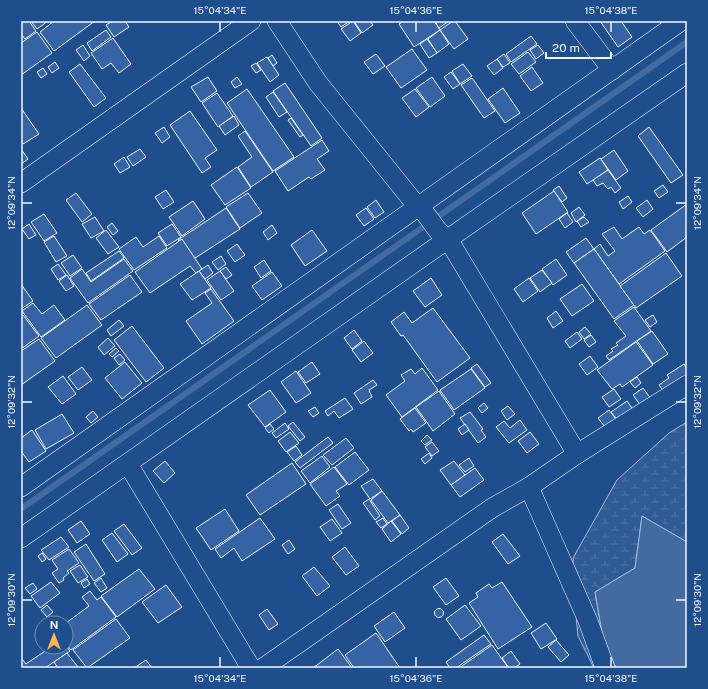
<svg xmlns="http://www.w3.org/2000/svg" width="708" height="689" viewBox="0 0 708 689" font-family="'Public Sans',sans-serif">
<defs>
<pattern id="wetland-marsh" width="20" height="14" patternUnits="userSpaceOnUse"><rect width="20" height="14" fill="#305b95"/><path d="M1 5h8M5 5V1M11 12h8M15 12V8" fill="none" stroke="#4e73a5"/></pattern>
</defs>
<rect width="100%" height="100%" fill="#1f4e8c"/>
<path fill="url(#wetland-marsh)" stroke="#a8bbd7" d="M687 422V542L642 516 635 568 595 592 603 638 616 668H594L578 636 573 584V558L617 480 669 433Z"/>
<path fill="#446ba0" stroke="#a8bbd7" d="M642 516 687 542V668H616L603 638 595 592 635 568Z"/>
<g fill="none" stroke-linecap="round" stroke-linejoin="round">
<path stroke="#446ba0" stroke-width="6" d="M21 509 687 42"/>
</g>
<g fill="#3563a3" stroke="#f2f6ff">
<path d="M21 21H29L36 31 25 39 21 34Z"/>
<path d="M31 21H48L37 29Z"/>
<path d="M54 21H95L54 51 40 32Z"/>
<path d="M113 21H125L129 27 114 37 106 25Z"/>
<path d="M337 21H350L341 27Z"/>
<path d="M353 21 361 33 350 41 341 29Z"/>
<path d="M354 21H370L373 25 362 33Z"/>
<path d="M404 21H434L440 30 414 47 399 24Z"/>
<path d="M435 21H449L439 28Z"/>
<path d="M453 21H455L468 39 454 49 440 30Z"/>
<path d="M600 21H621L632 37 618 47Z"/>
<path d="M106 30 111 37 92 51 87 43Z"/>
<path d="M440 30 449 44 437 53 428 39Z"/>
<path d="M37 32 52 53 21 75V43Z"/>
<path d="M531 36 537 44 511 62 506 54Z"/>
<path d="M113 38 131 64 119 73 111 63 102 69 91 53Z"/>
<path d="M427 39 437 53 429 58 420 44Z"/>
<path d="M83 45 90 56 84 61 76 50Z"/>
<path d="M538 45 544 53 536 59 530 50Z"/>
<path d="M412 49 427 70 401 88 386 67Z"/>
<path d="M528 52 536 62 519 74 511 64Z"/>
<path d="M376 54 385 66 373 74 364 62Z"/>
<path d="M504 54 510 63 503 67 497 59Z"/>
<path d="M272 55 277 63 273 66 268 58Z"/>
<path d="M267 57 279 75 270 82 257 63Z"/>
<path d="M497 59 503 68 494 75 487 66Z"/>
<path d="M55 62 59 68 52 73 48 67Z"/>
<path d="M256 63 261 70 256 73 251 66Z"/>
<path d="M80 64 106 98 94 107 69 72Z"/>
<path d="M463 64 472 76 460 84 452 71Z"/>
<path d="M532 67 543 83 531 91 520 76Z"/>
<path d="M43 68 47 74 41 78 37 72Z"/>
<path d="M451 72 460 84 453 89 444 77Z"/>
<path d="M208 77 217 91 201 102 191 87Z"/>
<path d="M237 77 242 84 235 88 231 82Z"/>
<path d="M432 77 445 96 430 107 416 88Z"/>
<path d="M472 78 495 111 484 118 461 85Z"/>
<path d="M285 83 322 138 311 146 273 91Z"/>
<path d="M503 88 520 113 505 123 488 99Z"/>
<path d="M247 89 294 157 273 171 227 103Z"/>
<path d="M415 89 429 107 416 117 402 98Z"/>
<path d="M273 92 287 112 279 117 266 97Z"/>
<path d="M217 93 233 116 218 127 202 103Z"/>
<path d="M21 108 39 134 23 144 21 141Z"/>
<path d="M190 111 217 150 205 158 211 167 202 173 170 125Z"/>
<path d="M234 116 239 125 225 135 219 126Z"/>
<path d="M291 118 303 135 300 137 288 120Z"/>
<path d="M164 127 170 137 162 143 155 133Z"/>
<path d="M649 127 683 175 671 183 638 136Z"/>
<path d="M245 131 273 172 251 187 238 167 252 157 238 136Z"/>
<path d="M322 140 329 151 317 159 325 170 311 179 309 177 288 191 275 171Z"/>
<path d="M21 149 28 159 21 164Z"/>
<path d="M140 149 146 157 133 166 127 157Z"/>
<path d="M614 150 628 171 616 180 601 159Z"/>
<path d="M124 157 130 167 120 173 114 164Z"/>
<path d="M600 158 608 170 587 184 579 172Z"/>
<path d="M237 167 251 188 225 205 211 185Z"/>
<path d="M608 170 621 188 615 193 611 187 608 189 603 183 597 186 593 180Z"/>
<path d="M663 185 668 192 659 198 654 191Z"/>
<path d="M559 186 567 198 562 202 553 190Z"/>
<path d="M166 190 174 202 163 209 155 197Z"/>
<path d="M554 191 568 212 536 234 522 213Z"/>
<path d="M76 193 92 214 82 222 66 200Z"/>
<path d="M248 193 262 213 240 228 226 207Z"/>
<path d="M628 196 632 202 623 209 619 202Z"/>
<path d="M376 200 384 212 375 218 367 207Z"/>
<path d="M647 200 653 209 643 217 636 208Z"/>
<path d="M193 201 205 219 182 236 169 217Z"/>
<path d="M687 204V237L667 252 651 230Z"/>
<path d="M579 207 585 215 576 222 571 213Z"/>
<path d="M226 208 240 229 192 260 178 240Z"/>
<path d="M366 208 374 219 364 226 356 215Z"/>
<path d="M567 213 573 222 565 228 559 219Z"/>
<path d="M44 214 57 233 44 241 31 222Z"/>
<path d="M95 217 104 231 91 238 82 224Z"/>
<path d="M584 217 589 222 581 227 577 221Z"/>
<path d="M112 223 118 231 113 235 107 227Z"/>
<path d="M29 224 36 235 29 239 22 229Z"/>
<path d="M172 224 181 237 167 246 158 233Z"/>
<path d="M272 225 277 233 268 240 263 232Z"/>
<path d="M614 227 622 239 639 227 644 234 650 230 665 251 619 284 594 249 600 244 608 256 615 251 602 234Z"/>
<path d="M106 230 119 247 108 254 96 238Z"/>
<path d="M312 230 327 251 305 266 291 245Z"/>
<path d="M54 236 67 256 56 262 44 242Z"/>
<path d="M159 236 167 248 134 270 119 249 136 237 143 247Z"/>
<path d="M586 238 594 249 574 263 566 252Z"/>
<path d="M182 239 202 269 196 273 190 266 150 293 135 272Z"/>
<path d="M237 244 245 255 235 262 227 251Z"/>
<path d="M594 249 634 305 614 319 574 263Z"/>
<path d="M119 251 124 258 91 281 86 273Z"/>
<path d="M666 253 682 276 636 308 620 286Z"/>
<path d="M73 255 82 268 70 276 61 263Z"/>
<path d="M221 256 226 264 218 270 212 262Z"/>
<path d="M124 259 133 271 88 303 70 278 82 269 91 282Z"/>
<path d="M556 259 567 275 553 285 542 269Z"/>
<path d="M264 260 271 271 261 278 254 267Z"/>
<path d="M58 264 66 275 58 280 51 269Z"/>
<path d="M208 265 213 273 205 279 199 271Z"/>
<path d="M226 267 232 275 226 279 220 271Z"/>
<path d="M542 270 552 283 540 292 530 278Z"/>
<path d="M199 271 211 288 192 300 180 284Z"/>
<path d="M220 271 234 291 221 300 207 280Z"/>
<path d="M272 272 282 286 262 300 252 286Z"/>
<path d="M67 275 74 286 66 291 59 281Z"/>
<path d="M130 275 142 292 101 320 89 304Z"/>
<path d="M431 278 442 295 425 307 413 291Z"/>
<path d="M529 278 538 291 523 302 514 289Z"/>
<path d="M21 284 33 301 21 309Z"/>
<path d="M582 284 594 301 572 316 560 299Z"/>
<path d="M211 289 234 321 202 344 186 321 212 303 205 293Z"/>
<path d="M33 303 42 314 54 305 65 320 41 337 22 311Z"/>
<path d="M87 305 102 325 56 358 41 338Z"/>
<path d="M634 307 651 331 609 360 606 356 613 351 611 349 618 345 616 343 626 336 614 321Z"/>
<path d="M433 308 470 358 437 382 403 335 401 336 391 322 404 312 412 323Z"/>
<path d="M556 311 563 321 553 328 547 318Z"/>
<path d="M23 315 39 336 21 349V316Z"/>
<path d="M653 315 657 322 650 327 645 320Z"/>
<path d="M119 320 124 326 111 336 107 330Z"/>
<path d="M132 326 164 368 146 382 114 340Z"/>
<path d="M585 327 591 334 584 339 579 332Z"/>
<path d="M354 330 362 341 352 349 344 338Z"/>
<path d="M652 331 668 354 653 364 637 341Z"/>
<path d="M577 332 582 339 570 348 565 341Z"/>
<path d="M591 335 596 342 589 347 584 340Z"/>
<path d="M108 338 115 346 104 355 98 347Z"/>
<path d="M39 339 55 361 21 385V351Z"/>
<path d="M364 341 373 353 361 362 352 350Z"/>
<path d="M636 342 653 365 622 387 620 384 612 389 597 370Z"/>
<path d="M116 348 119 351 112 357 109 354Z"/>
<path d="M120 354 125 360 119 365 114 358Z"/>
<path d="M590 356 598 367 587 375 579 364Z"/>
<path d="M125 362 142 383 122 399 105 378Z"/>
<path d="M312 362 320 374 306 383 298 372Z"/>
<path d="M477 364 491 383 485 387 471 368Z"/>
<path d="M684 364 687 368V376L664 392 659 385 669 378 667 375Z"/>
<path d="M82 367 92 380 78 390 68 377Z"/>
<path d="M422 368 438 390 402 417 386 395 405 381 401 375 411 369 415 374Z"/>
<path d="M471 369 485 388 454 410 440 390Z"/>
<path d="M296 371 311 393 296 403 281 382Z"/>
<path d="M63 376 76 394 62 404 48 387Z"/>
<path d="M637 377 641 383 635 388 630 382Z"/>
<path d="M373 380 377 385 369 390 372 397 361 404 354 393Z"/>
<path d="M643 388 651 399 641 406 633 395Z"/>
<path d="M614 389 621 399 609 407 602 397Z"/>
<path d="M270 390 286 412 265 427 248 405Z"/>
<path d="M439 391 455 414 433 431 416 407Z"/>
<path d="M345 398 353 409 339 418 334 411 328 416 325 411Z"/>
<path d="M627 401 634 411 619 422 611 412Z"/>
<path d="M484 403 488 408 482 413 478 408Z"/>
<path d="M508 406 515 414 507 420 501 411Z"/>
<path d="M315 407 319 413 313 417 308 411Z"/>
<path d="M415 408 426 423 413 432 411 429 409 431 400 419Z"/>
<path d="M609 410 619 423 608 431 598 418Z"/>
<path d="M93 411 98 417 91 423 86 417Z"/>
<path d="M470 412 483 429 481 430 486 437 478 443 460 418Z"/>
<path d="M62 414 74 433 46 449 35 430Z"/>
<path d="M520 420 527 430 509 443 496 427 504 421 510 428Z"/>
<path d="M293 422 305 437 300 441 288 426Z"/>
<path d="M285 423 289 429 276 438 272 433Z"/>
<path d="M270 424 274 429 269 433 265 428Z"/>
<path d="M465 424 469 430 462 435 458 429Z"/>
<path d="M32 430 46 451 29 462 21 451V438Z"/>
<path d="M290 432 299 443 286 452 278 441Z"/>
<path d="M530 432 539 444 527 453 518 441Z"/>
<path d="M427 435 432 440 425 445 421 441Z"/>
<path d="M328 437 333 443 300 468 295 462Z"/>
<path d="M346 438 354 448 332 465 323 455Z"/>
<path d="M432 442 439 451 432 456 425 447Z"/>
<path d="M296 446 302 455 294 461 287 452Z"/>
<path d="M355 452 369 470 349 485 335 467Z"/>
<path d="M429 453 432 458 425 464 421 459Z"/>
<path d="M322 456 330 467 310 483 301 471Z"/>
<path d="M469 458 474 466 465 472 459 465Z"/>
<path d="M165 461 175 473 164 483 153 471Z"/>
<path d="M454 461 465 475 451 485 440 470Z"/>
<path d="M292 463 306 484 260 515 246 495Z"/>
<path d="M334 467 347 484 336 491 340 496 326 506 310 484Z"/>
<path d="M475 468 484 480 460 497 451 485Z"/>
<path d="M373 479 382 491 370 499 361 486Z"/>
<path d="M382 491 400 515 388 523 371 500Z"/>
<path d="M369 499 380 516 375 520 363 503Z"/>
<path d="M338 504 351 523 342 529 329 510Z"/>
<path d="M225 509 239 531 211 550 196 528Z"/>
<path d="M400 515 409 528 402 534 392 521Z"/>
<path d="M260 518 275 539 242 561 234 548 221 558 215 549Z"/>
<path d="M383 518 387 524 381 528 376 522Z"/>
<path d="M332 519 342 533 330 541 320 527Z"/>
<path d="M81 521 90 534 77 543 68 530Z"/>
<path d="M391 521 401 534 391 542 382 529Z"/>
<path d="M124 524 142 548 132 555 114 531Z"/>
<path d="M112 533 128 554 117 562 102 540Z"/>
<path d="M503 534 520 556 508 564 492 542Z"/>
<path d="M61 537 69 547 49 560 41 550Z"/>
<path d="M289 540 295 549 288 554 282 545Z"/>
<path d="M86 544 105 574 94 581 74 552Z"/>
<path d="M345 547 359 566 346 575 332 557Z"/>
<path d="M69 549 79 563 67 571 69 573 63 578 64 580 59 583 52 573 58 569 52 560Z"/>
<path d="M42 553 46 559 42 562 38 556Z"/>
<path d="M80 565 88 577 78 583 70 571Z"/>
<path d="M314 567 330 586 317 596 302 576Z"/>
<path d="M139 569 155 589 117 617 101 596Z"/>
<path d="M101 578 107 588 101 592 94 583Z"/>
<path d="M446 578 459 596 446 605 433 587Z"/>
<path d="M87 579 90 584 84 588 81 583Z"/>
<path d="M51 582 60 593 40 608 31 596Z"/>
<path d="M502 582 532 627 498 649 469 603 478 597 476 593 489 584 492 588Z"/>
<path d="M33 583 37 589 30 594 25 588Z"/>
<path d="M166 585 182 607 158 623 142 602Z"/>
<path d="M90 591 97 600 101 597 116 617 71 650 66 644V623L89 606 82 597Z"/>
<path d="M47 605 53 612 47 617 41 610Z"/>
<path d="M465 605 481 626 461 640 446 619Z"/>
<circle cx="439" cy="613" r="4.5"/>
<path d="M267 609 278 624 269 630 259 615Z"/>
<path d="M394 612 405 628 385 642 374 626Z"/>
<path d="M116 619 130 638 87 668 73 650Z"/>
<path d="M546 623 557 639 541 649 531 633Z"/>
<path d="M376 633 400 668H354L345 655Z"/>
<path d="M484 635 491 644 456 668H450L446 662Z"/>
<path d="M556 640 569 655 561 662 548 647Z"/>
<path d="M492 645 507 666 505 668H459Z"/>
<path d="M66 646 70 651 45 668H21V658L26 664 51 647H66Z"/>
<path d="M338 649 352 668H313Z"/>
<path d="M511 651 520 664 514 668H509L502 658Z"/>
<path d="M67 653 78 667 77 668H58L54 662Z"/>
<path d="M146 660 152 668H134Z"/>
</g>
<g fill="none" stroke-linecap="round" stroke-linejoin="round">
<defs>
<g id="minor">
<path d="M277 21 318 83 417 206C430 214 434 232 448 239L577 454"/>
<path d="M575 21 612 70"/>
<path d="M21 183 251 21"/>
<path d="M128 464 251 668"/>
<path d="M21 487 681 21"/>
<path d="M529 487 588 621 605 668"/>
<path d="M21 538 448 239 687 73"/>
<path d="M263 668 492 508 529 487 577 454 687 385"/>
</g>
</defs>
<use href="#minor" stroke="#f2f6ff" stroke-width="20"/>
<use href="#minor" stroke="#1f4e8c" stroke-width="19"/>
</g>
<path fill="none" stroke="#f2f6ff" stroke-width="1.5" d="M220 22V32M416 22V32M611 22V32M22 203H32M676 203H686M22 402H32M676 402H686M22 600H32M676 600H686M220 657V667M416 657V667M611 657V667"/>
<rect width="708" height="689" fill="none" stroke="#1f4e8c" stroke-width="44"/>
<g transform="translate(54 635)"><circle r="19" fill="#1f4e8c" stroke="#7391ba"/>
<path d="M0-3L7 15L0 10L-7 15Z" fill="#ffb74d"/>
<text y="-6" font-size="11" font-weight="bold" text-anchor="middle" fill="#f2f6ff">N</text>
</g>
<path d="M546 52v6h65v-6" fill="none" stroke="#f2f6ff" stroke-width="2"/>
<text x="552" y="52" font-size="12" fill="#f2f6ff" stroke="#1f4e8c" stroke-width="3" paint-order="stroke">20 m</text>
<rect x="22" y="22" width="664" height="645" fill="none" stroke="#f2f6ff" stroke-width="1.5"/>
<g font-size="10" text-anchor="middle" fill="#f2f6ff">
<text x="220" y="14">15°04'34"E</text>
<text x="416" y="14">15°04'36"E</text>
<text x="611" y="14">15°04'38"E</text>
<text transform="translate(11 203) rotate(-90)" y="4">12°09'34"N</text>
<text transform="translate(697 203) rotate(-90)" y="4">12°09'34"N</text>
<text transform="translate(11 402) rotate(-90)" y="4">12°09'32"N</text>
<text transform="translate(697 402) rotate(-90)" y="4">12°09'32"N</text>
<text transform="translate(11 600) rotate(-90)" y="4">12°09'30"N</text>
<text transform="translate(697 600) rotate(-90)" y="4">12°09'30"N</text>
<text x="220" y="682">15°04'34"E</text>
<text x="416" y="682">15°04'36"E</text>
<text x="611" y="682">15°04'38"E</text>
</g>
</svg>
